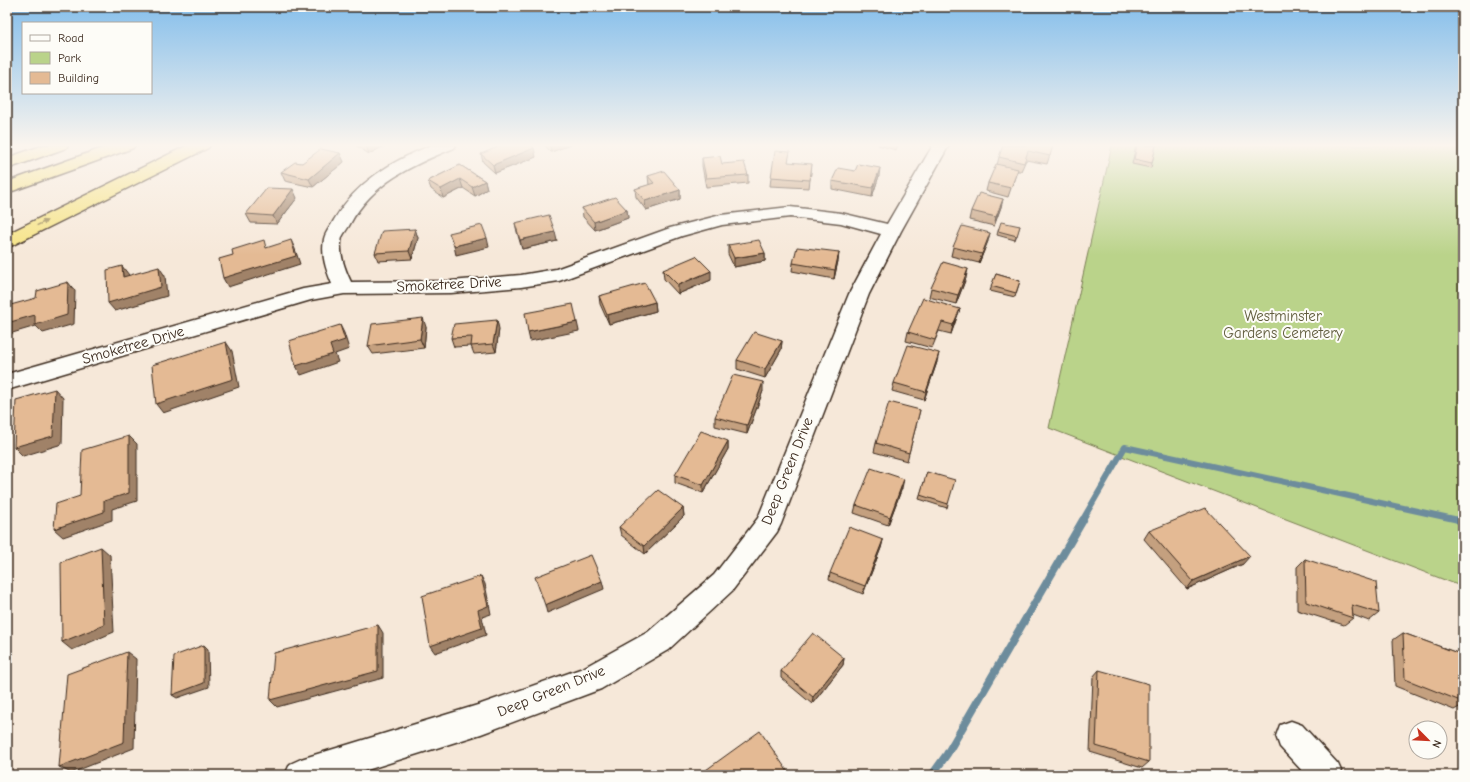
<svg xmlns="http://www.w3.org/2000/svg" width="1470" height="782" viewBox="0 0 1470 782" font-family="'Comic Neue',sans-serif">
<rect width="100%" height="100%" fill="#f6e8d9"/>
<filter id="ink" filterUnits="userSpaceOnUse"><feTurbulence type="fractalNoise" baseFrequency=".025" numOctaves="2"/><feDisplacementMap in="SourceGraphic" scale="8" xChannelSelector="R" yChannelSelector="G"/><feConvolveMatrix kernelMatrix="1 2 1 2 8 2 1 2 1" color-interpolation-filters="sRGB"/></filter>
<g filter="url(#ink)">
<path fill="#bad38a" stroke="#7a7e54" d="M1112 145H1463V587L1049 428Z"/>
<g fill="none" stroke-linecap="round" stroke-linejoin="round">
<path stroke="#6d8c9c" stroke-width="6" d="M1082 521 1125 447 1463 521"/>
<g stroke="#6d8c9c" stroke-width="8">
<path d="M1459 520 1463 521"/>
<path d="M932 775 947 754 1083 520"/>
</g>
<defs>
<g id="minor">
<path d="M432 145H456L454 148C412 165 372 183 350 224 348 228 344 233 342 237 338 252 345 269 351 282L451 281 521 275 556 269 670 228 721 215 790 207 841 213 887 224 933 145H949L901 231 869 294 781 524 777 532 732 591 668 650 601 689 481 734 351 775H285L290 764 301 759 481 704 583 668 648 632 714 575 758 518 849 294 881 234 841 223 790 217 722 225 682 236 559 281 521 287 451 293 344 294 311 300 7 390V374L303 289 332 284C326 269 321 256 324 239 325 233 331 226 334 220 356 182 392 161 432 145Z"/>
<path d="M1291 721 1302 725 1338 764 1343 775H1306L1280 747 1276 736 1280 725Z"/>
</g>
<g id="highway">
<path d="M44 145H68L66 148 7 169V158Z"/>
<path d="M111 145H135L133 148 7 193V182Z"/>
<path d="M188 145H210L208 148 13 245 7 247V234Z"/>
</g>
</defs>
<use href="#minor" stroke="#3b2a1e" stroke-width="3"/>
<use href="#highway" stroke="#3b2a1e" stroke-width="3"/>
<use href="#minor" fill="#fdfcf7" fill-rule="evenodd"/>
<use href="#highway" fill="#f6e381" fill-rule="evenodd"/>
</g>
<g fill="#c4a07f" stroke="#3b2a1e">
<path d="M355 145H386L369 154Z"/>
<path d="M544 145H570L551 152Z"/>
<path d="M878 145H898L896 150Z"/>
<path d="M1053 145 1047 164 1026 160 1021 171H1017L1008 197 986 191 988 183 997 165 999 157Z"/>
<path d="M1136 145H1156L1152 163 1151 168 1132 164Z"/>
<path d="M340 153 344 162 313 187 285 181 281 172 302 163Z"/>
<path d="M481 154 536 157 495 173 483 162Z"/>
<path d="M702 158 722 164 748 175V183L706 187 702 166Z"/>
<path d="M812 164 809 188 770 186 771 177Z"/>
<path d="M460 165 485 181 487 189 475 196 463 188 443 198 431 189 428 181Z"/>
<path d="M648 176 680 190V199L646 210 636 197 635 189 649 185Z"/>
<path d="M879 176 872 197 832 189V181Z"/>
<path d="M297 198 277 224 251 223 246 214Z"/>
<path d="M1003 199 1001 207 994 226 969 220 971 211Z"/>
<path d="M582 208 627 210 628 218 595 230 583 217Z"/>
<path d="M515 223 557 241 522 249 517 232Z"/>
<path d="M1020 226 1015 240 997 235 998 231Z"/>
<path d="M415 229 418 238 412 259 378 261 375 253Z"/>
<path d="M988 241 979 263 951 256 953 247Z"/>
<path d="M728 245 765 253V261L734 267 728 254Z"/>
<path d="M839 252 838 261 834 279 792 271 793 263Z"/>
<path d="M663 270 711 280 678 294 664 279Z"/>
<path d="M996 274 1020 281 1015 297 990 291Z"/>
<path d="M966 278 956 304 929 297 931 288Z"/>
<path d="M599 296 655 302 656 311 609 324 600 304Z"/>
<path d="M960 309 957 317 951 334 939 331 932 348 906 341 908 332Z"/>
<path d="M426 327 424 348 373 354 368 346Z"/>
<path d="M499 329 496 352 474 354 471 346 454 347 451 338Z"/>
<path d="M782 341 781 350 765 378 737 369V360Z"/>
<path d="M937 362 924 400 892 391 894 383Z"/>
<path d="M763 391 747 434 715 426V417Z"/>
<path d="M920 410 907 461 874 452 876 443Z"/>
<path d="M728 441V449L703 493 675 483V475Z"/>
<path d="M927 472 948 504 947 508 919 499Z"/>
<path d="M902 488 888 525 854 513 856 505Z"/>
<path d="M683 508 684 516 645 554 621 535 619 527Z"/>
<path d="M1149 531 1243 564 1187 589 1144 539Z"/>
<path d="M883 540 881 548 863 594 829 580 830 573Z"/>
<path d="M1305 559 1379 613 1369 621 1353 615V618L1344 625 1297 610V567Z"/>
<path d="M1403 633 1463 655V705L1454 710 1395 686 1393 640Z"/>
<path d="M844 658 843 665 812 704 781 678V671Z"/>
<path d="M1099 670 1149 762 1142 768 1090 752 1093 677Z"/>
</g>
<g fill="#a08268" stroke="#3b2a1e">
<path d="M366 145H386L369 154Z"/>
<path d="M550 145H570L551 152Z"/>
<path d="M534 148 536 157 495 173 493 165Z"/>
<path d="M340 153 344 162 313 187 309 179Z"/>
<path d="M880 168 879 176 872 197 873 188Z"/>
<path d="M460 179 463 188 443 198 441 189Z"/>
<path d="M485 181 487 189 475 196 472 187Z"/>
<path d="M293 189 297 198 277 224 273 216Z"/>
<path d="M680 190V199L646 210 645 201Z"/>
<path d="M1003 199 1001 207 994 226 996 217Z"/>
<path d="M627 210 628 218 595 230 594 222Z"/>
<path d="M415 229 418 238 412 259 409 251Z"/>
<path d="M555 232 557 241 522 249 520 240Z"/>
<path d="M990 233 988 241 979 263 982 254Z"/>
<path d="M487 238 489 247 456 255 454 246Z"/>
<path d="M291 240 295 249 300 264 228 287 223 278Z"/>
<path d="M839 252 838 261 834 279 835 270Z"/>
<path d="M765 253V261L734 267V258Z"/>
<path d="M122 266 129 275 130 286 123 277Z"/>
<path d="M159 267 165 276 167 296 115 311 108 303Z"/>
<path d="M968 269 966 278 956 304 958 295Z"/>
<path d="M711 271V280L678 294V285Z"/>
<path d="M68 282 75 291 74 324 43 333 36 326 9 334 7 332V323Z"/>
<path d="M655 302 656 311 609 324 607 315Z"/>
<path d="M960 309 957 317 951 334 953 325Z"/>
<path d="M423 318 426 327 424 348 420 339Z"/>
<path d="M497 320 499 329 496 352 493 344Z"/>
<path d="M577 322 579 331 530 341 528 332Z"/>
<path d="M340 325 344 333 349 349 335 354 338 362 301 375 296 366 330 345Z"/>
<path d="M782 341 781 350 765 378V369Z"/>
<path d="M226 342 232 351 239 387 163 413 156 404Z"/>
<path d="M939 353 937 362 924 400 926 392Z"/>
<path d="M763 382V391L747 434V425Z"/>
<path d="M55 389 63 398 62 444 23 456 14 447Z"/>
<path d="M129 436 137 444V501L112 509V520L63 537 54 529 104 501Z"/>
<path d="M728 441V449L703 493V485Z"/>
<path d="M904 479 902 488 888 525 890 517Z"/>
<path d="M683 508 684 516 645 554 644 546Z"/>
<path d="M883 540 881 548 863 594 865 586Z"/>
<path d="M101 547 110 555 114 632 72 650 62 642Z"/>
<path d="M1250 556 1243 564 1187 589 1193 581Z"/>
<path d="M481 576 485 584 491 614 482 617 486 635 435 653 430 646Z"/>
<path d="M602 581 604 589 547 613 545 605Z"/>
<path d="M378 625 383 633V678L277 707 270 700Z"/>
<path d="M204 645 208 649 209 687 177 698 172 695Z"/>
<path d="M127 652 136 659 134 748 71 773 59 767Z"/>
<path d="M844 658 843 665 812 704 813 697Z"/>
</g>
<g fill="#e4ba94" stroke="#3b2a1e">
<path d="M502 145H531L534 148 493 165 481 154Z"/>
<path d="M1003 145H1053L1050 156 1028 151 1024 163 999 157Z"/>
<path d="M1137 145H1156L1152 163 1134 159Z"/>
<path d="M321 149 340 153 309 179 281 172 295 162 302 163Z"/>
<path d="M775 151 790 152 788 162 812 164 810 180 771 177Z"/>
<path d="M720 156 722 164 744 162 748 175 706 178 702 158Z"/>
<path d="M858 164 880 168 873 188 832 181 838 168 855 171Z"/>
<path d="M996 164 1018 169 1011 188 988 183Z"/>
<path d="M460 165 485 181 472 187 460 179 441 189 428 181Z"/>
<path d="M664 171 680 190 645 201 635 189 654 183 648 176Z"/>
<path d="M267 188 293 189 273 216 246 214Z"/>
<path d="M979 193 1003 199 996 217 971 211Z"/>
<path d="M615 197 627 210 594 222 582 208Z"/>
<path d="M549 215 555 232 520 240 515 223Z"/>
<path d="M1001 222 1020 226 1017 236 998 231Z"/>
<path d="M482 225 487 238 454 246 449 233Z"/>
<path d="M962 226 990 233 982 254 953 247Z"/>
<path d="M415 229 409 251 375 253 382 231Z"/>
<path d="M264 240 266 248 291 240 296 256 223 278 219 259 233 255 232 250Z"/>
<path d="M759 240 765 253 734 258 728 245Z"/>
<path d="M797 247 839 252 835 270 793 263Z"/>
<path d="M696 256 711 271 678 285 663 270Z"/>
<path d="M943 262 968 269 958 295 931 288Z"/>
<path d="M122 266 123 277 159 267 161 287 108 303 107 270Z"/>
<path d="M996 274 1020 281 1016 293 991 286Z"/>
<path d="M68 282 67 315 35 325V315L7 323V306L36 298 37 291Z"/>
<path d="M645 283 655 302 607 315 599 296Z"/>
<path d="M923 298 960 309 953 325 942 322 935 340 908 332Z"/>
<path d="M573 304 577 322 528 332 525 313Z"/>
<path d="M423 318 420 339 368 346 372 324Z"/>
<path d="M497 320 493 344 471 346 472 337 451 338 454 324Z"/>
<path d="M340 325 345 340 330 345 333 354 296 366 289 341Z"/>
<path d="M754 332 782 341 765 369 737 360Z"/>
<path d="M226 342 233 379 156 404 152 365Z"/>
<path d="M908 345 939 353 926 392 894 383Z"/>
<path d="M733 375 763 382 747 425 715 417Z"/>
<path d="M55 389 53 436 14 447 16 400Z"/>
<path d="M889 402 920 410 909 453 876 443Z"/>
<path d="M701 431 728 441 703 485 675 475Z"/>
<path d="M129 436V493L104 501V512L54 529 56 504 80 496 82 450Z"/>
<path d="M871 468 904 479 890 517 856 505Z"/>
<path d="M927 472 955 480 948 504 920 495Z"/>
<path d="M658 490 683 508 644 546 619 527Z"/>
<path d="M1205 508 1250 556 1193 581 1149 531Z"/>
<path d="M849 527 883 540 865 586 830 573Z"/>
<path d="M101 547 104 625 62 642 61 562Z"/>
<path d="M591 555 602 581 545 605 535 577Z"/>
<path d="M1305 559 1376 582 1379 613 1352 605 1353 618 1306 602Z"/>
<path d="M481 576 488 606 478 610 482 628 430 646 422 596Z"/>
<path d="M378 625V671L270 700 274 653Z"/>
<path d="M813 633 844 658 813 697 781 671Z"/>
<path d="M1403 633 1463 655V702L1405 679Z"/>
<path d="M204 645V683L172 695 174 656Z"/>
<path d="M127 652 124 742 59 767 67 674Z"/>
<path d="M1099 670 1149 684V762L1096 746Z"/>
<path d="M760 731 788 772 784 775H699Z"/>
</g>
<defs><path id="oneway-solid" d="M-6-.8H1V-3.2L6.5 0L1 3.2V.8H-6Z"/></defs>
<use fill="#988650" href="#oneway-solid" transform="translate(42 223) rotate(-26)"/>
</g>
<linearGradient id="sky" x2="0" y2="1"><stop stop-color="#84beeb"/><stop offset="0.57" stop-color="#fbf5ee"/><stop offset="1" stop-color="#fbf5ee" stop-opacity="0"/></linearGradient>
<rect width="1470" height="255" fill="url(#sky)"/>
<g text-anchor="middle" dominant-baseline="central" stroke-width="4" stroke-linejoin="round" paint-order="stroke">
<g font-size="15" fill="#3b2a1e" stroke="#fdfcf7">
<text transform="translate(449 284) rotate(-3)">Smoketree Drive</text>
<text transform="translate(133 345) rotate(-16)">Smoketree Drive</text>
<text transform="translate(787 471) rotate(-68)">Deep Green Drive</text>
<text transform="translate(551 691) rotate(-22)">Deep Green Drive</text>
</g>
<g font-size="15" fill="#615d3e" stroke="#fdfcf7">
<text x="1283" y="316">Westminster<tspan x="1283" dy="17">Gardens Cemetery</tspan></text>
</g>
</g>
<rect width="1470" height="782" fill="none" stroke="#fdfcf7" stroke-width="24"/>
<rect x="12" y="12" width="1446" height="758" fill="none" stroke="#3b2a1e" stroke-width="1.5" filter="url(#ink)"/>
<rect x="22" y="22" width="130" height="72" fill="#fdfcf7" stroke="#afa8a0"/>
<rect x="30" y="35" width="20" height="6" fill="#fdfcf7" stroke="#afa8a0"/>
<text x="58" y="42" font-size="12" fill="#3b2a1e">Road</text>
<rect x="30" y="52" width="20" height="12" fill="#bad38a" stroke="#afa8a0"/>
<text x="58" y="62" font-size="12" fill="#3b2a1e">Park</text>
<rect x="30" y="72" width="20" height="12" fill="#e4ba94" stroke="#afa8a0"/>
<text x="58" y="82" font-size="12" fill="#3b2a1e">Building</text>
<g transform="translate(1428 740) rotate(114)"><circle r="19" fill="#fdfcf7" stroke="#afa8a0"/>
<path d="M0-3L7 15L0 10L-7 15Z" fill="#c8321e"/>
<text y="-6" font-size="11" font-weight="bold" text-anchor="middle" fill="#3b2a1e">N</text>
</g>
</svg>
